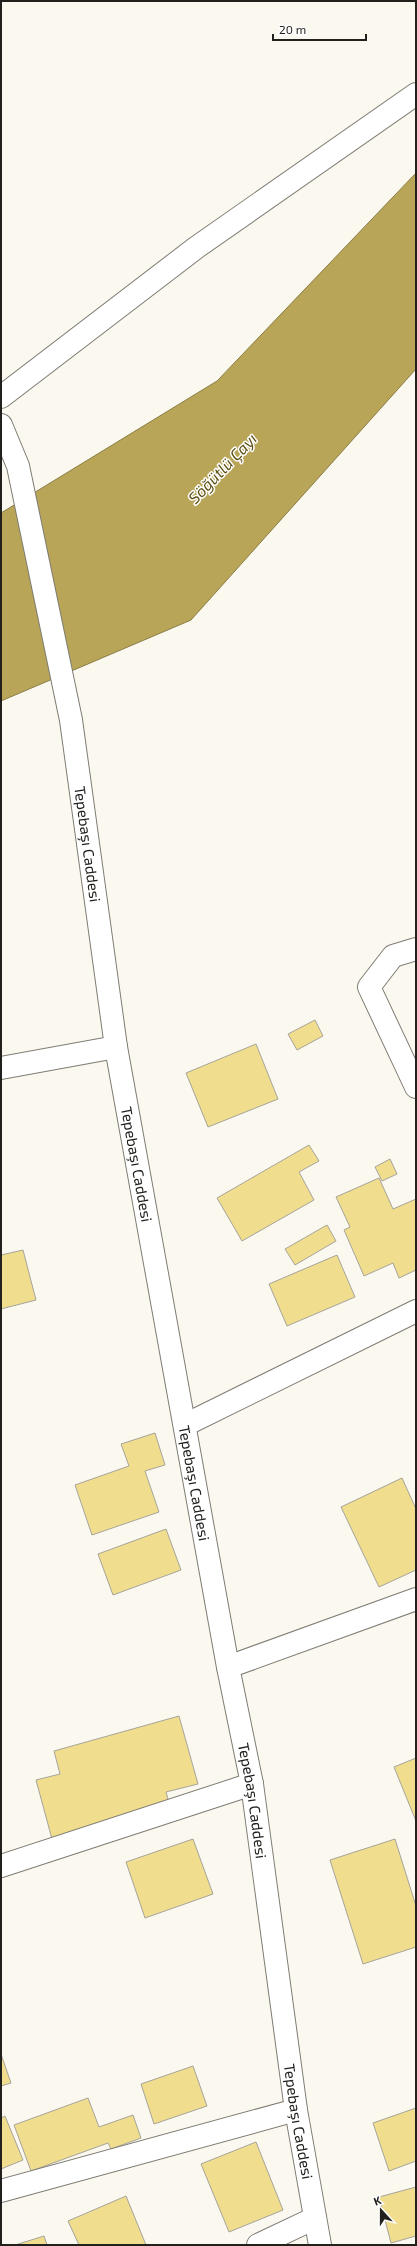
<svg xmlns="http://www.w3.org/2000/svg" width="417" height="2246" viewBox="0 0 417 2246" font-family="'Exo 2',sans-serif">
<rect width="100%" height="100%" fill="#faf8ef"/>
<path fill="#b8a557" stroke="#8b7d46" d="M416 173V369L191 620 1 701V513L217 381Z"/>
<g fill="#f0dd8e" stroke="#a6a49b">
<path d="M315 1020 323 1036 297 1050 288 1034Z"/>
<path d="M256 1044 278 1099 208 1127 186 1073Z"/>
<path d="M309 1145 319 1161 299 1172 314 1200 242 1241 217 1198Z"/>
<path d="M390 1159 397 1174 382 1181 375 1167Z"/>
<path d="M379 1178 393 1209 416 1199V1270L399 1278 393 1263 364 1276 344 1230 350 1227 336 1197Z"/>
<path d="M327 1225 336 1241 295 1265 285 1249Z"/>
<path d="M23 1250 36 1300 1 1309V1255Z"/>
<path d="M337 1255 355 1297 287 1326 269 1284Z"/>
<path d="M155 1433 165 1465 145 1471 159 1512 92 1535 75 1485 129 1466 121 1444Z"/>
<path d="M402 1478 416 1509V1570L379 1587 341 1507Z"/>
<path d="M166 1529 181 1570 113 1595 98 1554Z"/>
<path d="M179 1716 198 1784 166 1792 170 1806 52 1839 36 1780 60 1774 54 1751Z"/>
<path d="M416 1758V1821L394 1767Z"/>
<path d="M193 1839 213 1894 145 1918 126 1862Z"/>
<path d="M395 1839 416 1906V1947L363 1964 330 1860Z"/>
<path d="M1 2054 11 2083 1 2086Z"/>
<path d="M193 2066 207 2106 154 2124 141 2084Z"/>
<path d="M88 2098 99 2127 133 2115 141 2138 111 2149 108 2143 31 2171 14 2125Z"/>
<path d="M416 2108V2161L389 2171 373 2123Z"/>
<path d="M5 2116 23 2160 1 2169V2118Z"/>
<path d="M256 2142 283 2210 229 2232 201 2164Z"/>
<path d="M416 2187V2236L391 2243 379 2197Z"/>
<path d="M126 2196 146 2245H79L68 2221Z"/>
<path d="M44 2236 47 2245H15Z"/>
</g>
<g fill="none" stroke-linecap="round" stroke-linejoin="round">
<defs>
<g id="street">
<path d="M1 397 197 247 416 94"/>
<path d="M416 949 393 956 369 987 416 1087"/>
<path d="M1 1068 116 1047"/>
<path d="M185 1425 416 1311"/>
<path d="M228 1667 416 1599"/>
<path d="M1 1866 252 1784"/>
<path d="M1 2191 296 2110"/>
<path d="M258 2245 315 2218"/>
</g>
<g id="secondary">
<path id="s1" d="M1 425 18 466 71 720 116 1047 228 1667 252 1784 296 2110 320 2245"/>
</g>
</defs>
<use href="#street" stroke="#7e7c73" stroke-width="24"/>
<use href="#secondary" stroke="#7e7c73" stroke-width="24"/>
<use href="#street" stroke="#fff" stroke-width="22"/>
<use href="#secondary" stroke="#fff" stroke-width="22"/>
</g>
<g text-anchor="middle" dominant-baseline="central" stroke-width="3" stroke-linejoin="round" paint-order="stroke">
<g font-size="15" fill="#21201d" stroke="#fff">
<text stroke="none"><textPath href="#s1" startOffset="429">Tepebaşı Caddesi</textPath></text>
<text stroke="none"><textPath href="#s1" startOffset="753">Tepebaşı Caddesi</textPath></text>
<text stroke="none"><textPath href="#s1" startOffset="1077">Tepebaşı Caddesi</textPath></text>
<text stroke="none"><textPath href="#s1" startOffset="1400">Tepebaşı Caddesi</textPath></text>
<text stroke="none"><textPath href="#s1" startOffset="1724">Tepebaşı Caddesi</textPath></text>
</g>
<g font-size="16" font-style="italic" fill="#5e5014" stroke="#fff">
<text transform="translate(222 468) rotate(-46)">Söğütlü Çayı</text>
</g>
</g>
<rect width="417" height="2246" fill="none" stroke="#21201d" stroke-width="4"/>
<g transform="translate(381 2210) rotate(339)" stroke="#ffffff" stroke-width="3" paint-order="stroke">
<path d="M0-3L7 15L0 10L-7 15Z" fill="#21201d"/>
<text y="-6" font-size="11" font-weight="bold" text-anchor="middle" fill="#21201d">K</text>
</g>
<path d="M273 34v6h93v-6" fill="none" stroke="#21201d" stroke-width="2"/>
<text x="279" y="34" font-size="12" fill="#21201d" stroke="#ffffff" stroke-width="3" paint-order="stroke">20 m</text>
</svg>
